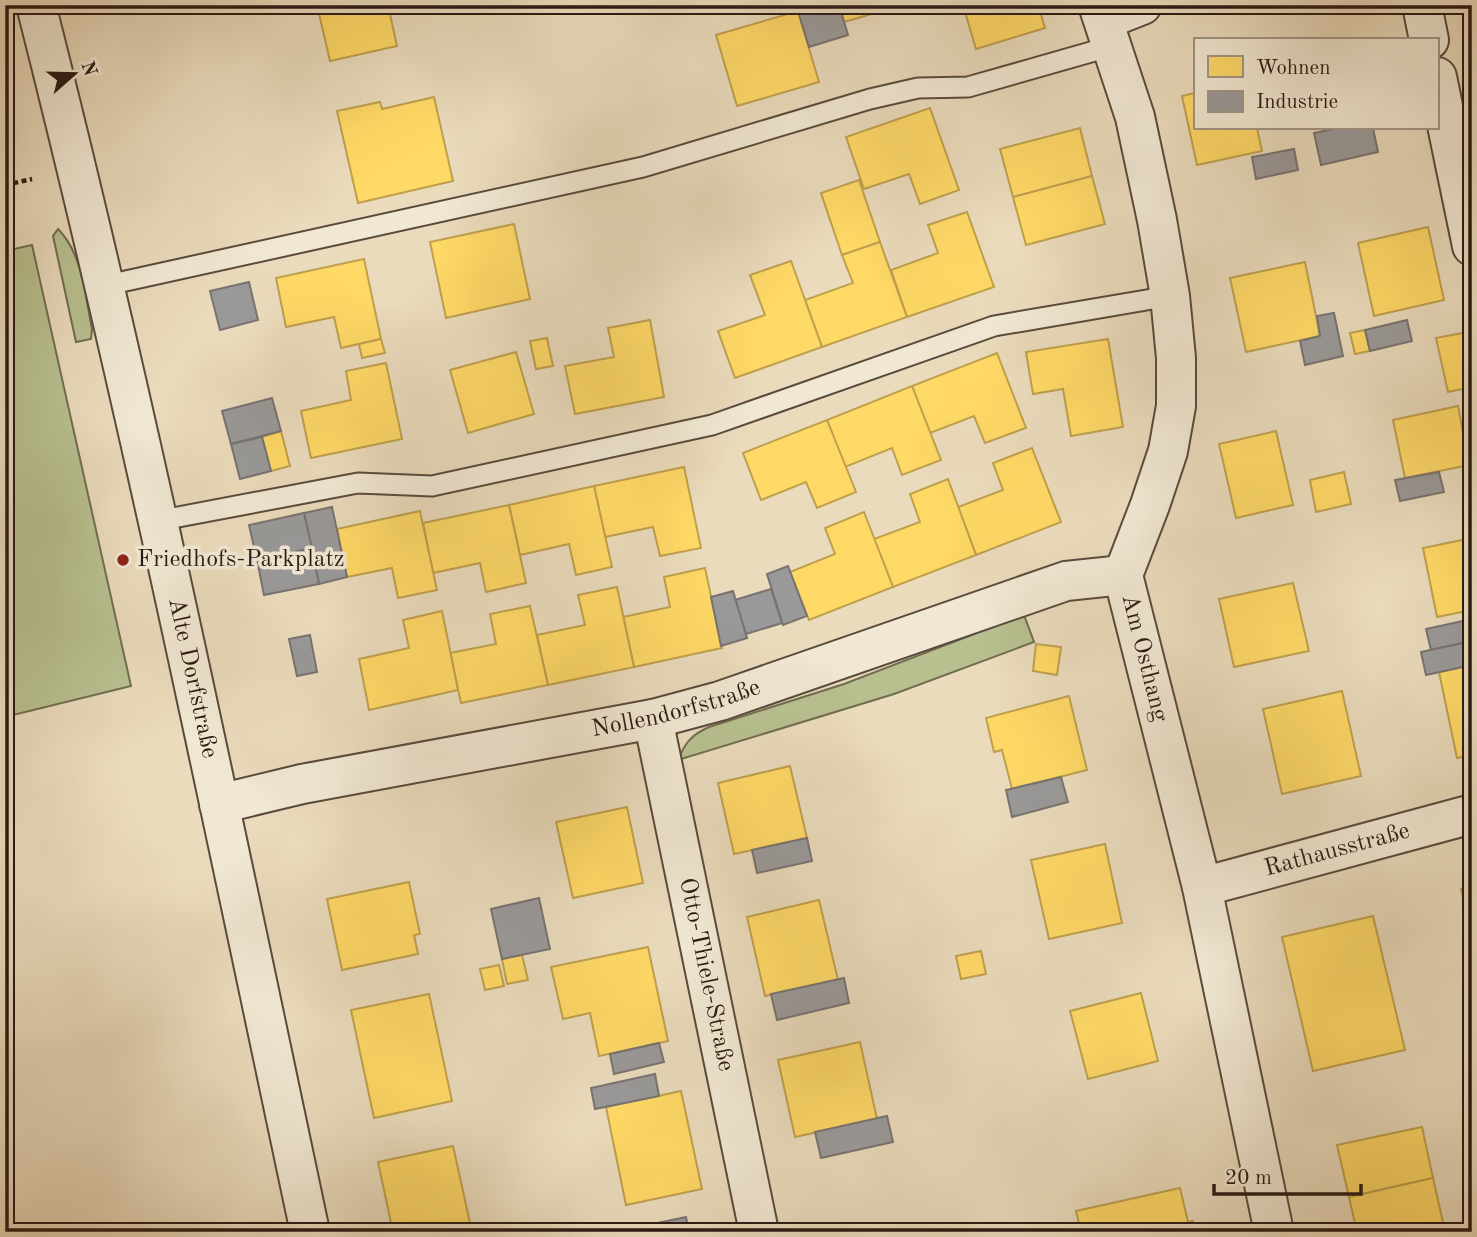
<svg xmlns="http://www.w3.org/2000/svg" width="1477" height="1237" viewBox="0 0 1477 1237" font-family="'Old Standard TT',serif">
<rect width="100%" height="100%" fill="#eadbbc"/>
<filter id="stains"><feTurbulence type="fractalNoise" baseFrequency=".00286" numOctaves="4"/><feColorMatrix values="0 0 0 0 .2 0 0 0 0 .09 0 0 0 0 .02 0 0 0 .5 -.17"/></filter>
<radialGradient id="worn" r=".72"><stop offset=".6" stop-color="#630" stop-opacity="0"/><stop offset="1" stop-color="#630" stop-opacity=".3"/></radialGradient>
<g fill="#b8c090" stroke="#716d52" stroke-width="2">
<path d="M58 229C83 254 85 296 92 329L91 339 76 342 53 236Z"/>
<path d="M32 245 131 686 5 717V251Z"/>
<path d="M1024 615 1034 642 894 694 678 760C685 743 691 735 709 727L844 684Z"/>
</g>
<g fill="#ffd966" stroke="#bfa04d" stroke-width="2">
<path d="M317 5H388L397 46 330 61Z"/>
<path d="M839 5H872L875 13 844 22Z"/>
<path d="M963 5H1038L1045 28 976 49Z"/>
<path d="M798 11 819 82 737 106 716 35Z"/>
<path d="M1195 93V128H1257L1262 151 1197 165 1182 96Z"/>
<path d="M434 97 453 181 358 203 337 111 380 102 382 109Z"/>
<path d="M930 108 959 190 920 204 909 174 864 189 846 137Z"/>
<path d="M1080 128 1092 176 1013 197 1000 149Z"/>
<path d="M1092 176 1105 224 1026 245 1013 197Z"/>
<path d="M859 180 880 242 842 255 821 193Z"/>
<path d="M967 212 994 287 907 317 891 270 938 253 928 225Z"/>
<path d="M514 224 530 299 446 318 430 242Z"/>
<path d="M1428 227 1444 300 1374 316 1358 243Z"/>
<path d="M880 242 907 317 822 347 805 300 853 283 842 255Z"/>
<path d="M364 259 381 339 341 348 334 317 286 327 276 278Z"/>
<path d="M791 261 822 347 735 378 718 331 765 315 750 275Z"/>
<path d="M1305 262 1320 336 1246 352 1230 278Z"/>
<path d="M650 320 664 397 575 414 565 366 614 357 608 328Z"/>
<path d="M1365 330 1370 351 1355 354 1350 333Z"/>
<path d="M1468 332 1472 350V387L1448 392 1436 338Z"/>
<path d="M547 338 553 366 536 369 530 341Z"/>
<path d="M381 339 385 353 362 358 359 344Z"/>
<path d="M1108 339 1123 427 1071 436 1063 389 1033 394 1026 352Z"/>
<path d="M516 352 534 414 468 433 450 370Z"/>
<path d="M997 353 1026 428 985 443 974 416 930 433 912 386Z"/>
<path d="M386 363 402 439 311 458 301 411 351 400 346 371Z"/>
<path d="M912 386 941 460 902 475 892 448 845 467 827 420Z"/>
<path d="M1458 406 1469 465 1405 478 1393 420Z"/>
<path d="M827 420 856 492 817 508 806 482 761 500 743 453Z"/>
<path d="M281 431 290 466 271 471 262 437Z"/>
<path d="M1276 431 1293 505 1236 518 1219 444Z"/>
<path d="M1032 448 1061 522 976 555 958 507 1003 490 993 463Z"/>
<path d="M684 467 701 548 660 556 653 527 605 537 594 486Z"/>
<path d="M1344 472 1351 504 1316 512 1310 480Z"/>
<path d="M948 479 976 555 893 587 874 539 920 522 910 494Z"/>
<path d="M594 486 612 567 576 575 569 544 520 555 509 505Z"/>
<path d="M509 505 526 583 486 592 480 563 433 573 423 523Z"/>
<path d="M420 511 437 590 398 598 392 568 347 577 337 529Z"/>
<path d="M864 512 893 587 809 620 790 572 835 554 825 528Z"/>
<path d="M1472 538V610L1437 617 1423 548Z"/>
<path d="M705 568 722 648 634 667 623 617 670 607 664 577Z"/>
<path d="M1293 583 1309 651 1234 667 1219 599Z"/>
<path d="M617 587 634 667 548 685 537 635 585 625 578 595Z"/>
<path d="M530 606 548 685 461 703 450 653 496 644 490 614Z"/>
<path d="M442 611 458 690 369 710 359 659 409 648 403 620Z"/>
<path d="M1036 644 1061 647 1057 675 1033 671Z"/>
<path d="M1472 665V755L1457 758 1439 672Z"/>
<path d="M1342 691 1361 776 1282 794 1263 709Z"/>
<path d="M1069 696 1087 770 1012 789 1002 750 994 752 986 718Z"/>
<path d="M790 766 807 838 734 854 718 783Z"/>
<path d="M627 807 643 883 573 898 556 822Z"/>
<path d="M1105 844 1122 923 1049 939 1031 860Z"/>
<path d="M409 882 420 934 414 935 418 954 342 970 327 899Z"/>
<path d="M1472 887V936L1461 889Z"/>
<path d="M819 900 838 980 765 996 747 917Z"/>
<path d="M1373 916 1405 1050 1313 1071 1282 937Z"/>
<path d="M648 947 668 1041 599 1056 590 1013 563 1019 551 967Z"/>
<path d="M981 951 986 974 961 979 956 956Z"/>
<path d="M522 955 528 980 507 984 502 959Z"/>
<path d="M499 965 504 986 485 990 480 969Z"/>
<path d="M1141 993 1158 1061 1088 1079 1070 1011Z"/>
<path d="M429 994 452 1101 374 1118 351 1010Z"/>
<path d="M860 1042 877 1119 795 1137 778 1060Z"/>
<path d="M681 1091 702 1189 626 1205 606 1107Z"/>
<path d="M1422 1127 1433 1178 1349 1197 1337 1145Z"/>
<path d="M453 1146 472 1232H393L378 1162Z"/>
<path d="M1433 1178 1445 1231 1357 1232 1349 1197Z"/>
<path d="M1180 1188 1188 1222 1193 1221 1196 1232H1081L1076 1211Z"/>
</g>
<g fill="#999" stroke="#787371" stroke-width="2">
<path d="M796 5H839L848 35 809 47Z"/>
<path d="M1338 128H1373L1378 152 1321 165 1314 133Z"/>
<path d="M1294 149 1298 170 1256 179 1252 157Z"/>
<path d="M249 282 258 320 220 330 210 291Z"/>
<path d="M1334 313 1343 356 1305 365 1300 341 1320 336 1317 316Z"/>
<path d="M1407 320 1412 341 1370 351 1365 330Z"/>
<path d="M272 398 281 431 231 444 222 411Z"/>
<path d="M262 437 271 471 240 479 231 444Z"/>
<path d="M1439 472 1444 492 1400 501 1395 480Z"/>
<path d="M332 507 347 577 319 584 304 513Z"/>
<path d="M304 513 312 548 257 560 249 525Z"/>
<path d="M312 548 319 584 264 595 257 560Z"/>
<path d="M788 566 807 616 783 625 767 574Z"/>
<path d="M771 589 782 623 746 634 735 600Z"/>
<path d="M733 591 747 638 721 646 711 597Z"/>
<path d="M1472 619V641L1431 650 1426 629Z"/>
<path d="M310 635 317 672 297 676 289 639Z"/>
<path d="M1472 641V665L1426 675 1421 652Z"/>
<path d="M1061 777 1068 802 1012 817 1006 790Z"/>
<path d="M807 838 812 861 757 873 752 850Z"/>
<path d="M539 898 550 949 502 959 491 909Z"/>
<path d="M844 978 849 1003 777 1020 771 994Z"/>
<path d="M659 1043 664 1062 614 1074 610 1054Z"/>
<path d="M655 1074 659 1096 595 1109 591 1088Z"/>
<path d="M887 1116 893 1142 821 1158 815 1132Z"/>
<path d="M686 1217 689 1232H649L648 1225Z"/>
</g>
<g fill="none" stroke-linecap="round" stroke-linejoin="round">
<defs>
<g id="service">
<path d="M103 286 643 167 870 99 918 88 968 87 1112 46"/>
<path d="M157 521 358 483 432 486 712 425 994 326 1170 296"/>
</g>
<g id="minor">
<path id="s1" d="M36 5C139 411 223 822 310 1232"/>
<path id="s2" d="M1098 5 1135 117 1157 220 1170 296 1176 358V406L1168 451 1150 505 1123 575 1202 887 1274 1232"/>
<path d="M1422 5 1429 40"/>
<path d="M1104 20 1142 5"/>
<path d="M1437 77 1472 246"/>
<path id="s3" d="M653 719 759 1232"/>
<path id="s4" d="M219 804 302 784 653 719 720 701 1066 581 1123 575"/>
<path id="s5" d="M1202 887 1472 814"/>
</g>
</defs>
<use href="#service" stroke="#5a4a3e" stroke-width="23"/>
<use href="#minor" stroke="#5a4a3e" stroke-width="42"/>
<path stroke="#2a1a14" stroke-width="4.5" stroke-dasharray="5 3.5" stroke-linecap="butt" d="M5 185 32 179"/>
<use href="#service" stroke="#f1e8d3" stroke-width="19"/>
<use href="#minor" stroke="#f1e8d3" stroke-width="38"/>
</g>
<circle fill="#8f2418" stroke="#f1e8d3" stroke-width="2.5" cx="123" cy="560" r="7"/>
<g text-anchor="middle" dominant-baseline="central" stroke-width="7" stroke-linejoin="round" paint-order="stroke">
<g font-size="24" fill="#2a1a14" stroke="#f1e8d3" text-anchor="start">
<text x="137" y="560">Friedhofs-Parkplatz</text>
</g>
<g font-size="24" fill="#2a1a14" stroke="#f1e8d3">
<text stroke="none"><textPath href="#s2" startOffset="674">Am Osthang</textPath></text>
<text stroke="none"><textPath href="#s1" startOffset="691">Alte Dorfstraße</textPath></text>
<text stroke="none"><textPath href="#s4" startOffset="467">Nollendorfstraße</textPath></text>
<text stroke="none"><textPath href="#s5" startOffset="140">Rathausstraße</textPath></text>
<text stroke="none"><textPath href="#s3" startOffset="261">Otto-Thiele-Straße</textPath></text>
</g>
</g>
<rect width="1477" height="1237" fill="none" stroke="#eadbbc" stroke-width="28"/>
<rect x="7" y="7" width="1463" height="1223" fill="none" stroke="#2a1a14" stroke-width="3.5"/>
<rect x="14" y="14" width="1449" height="1209" fill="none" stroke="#2a1a14" stroke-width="2"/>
<rect x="1194" y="38" width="245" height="91" fill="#f1e8d3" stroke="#a19687" stroke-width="2"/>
<rect x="1208" y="56" width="35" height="21" fill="#ffd966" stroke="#a19687" stroke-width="2"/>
<text x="1256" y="74" font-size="21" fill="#2a1a14">Wohnen</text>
<rect x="1208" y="91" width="35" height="21" fill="#999999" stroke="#a19687" stroke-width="2"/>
<text x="1256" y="108" font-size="21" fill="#2a1a14">Industrie</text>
<g transform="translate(74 74) rotate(70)" stroke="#f1e8d3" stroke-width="5" paint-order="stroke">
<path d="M0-5L12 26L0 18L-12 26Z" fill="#2a1a14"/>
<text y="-10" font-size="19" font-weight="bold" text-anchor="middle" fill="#2a1a14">N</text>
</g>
<path d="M1214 1184v10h147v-10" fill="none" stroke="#2a1a14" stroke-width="3.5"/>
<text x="1225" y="1184" font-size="21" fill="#2a1a14" stroke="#f1e8d3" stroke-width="5" paint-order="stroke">20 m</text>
<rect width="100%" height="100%" filter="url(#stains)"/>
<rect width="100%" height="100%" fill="url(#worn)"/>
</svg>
